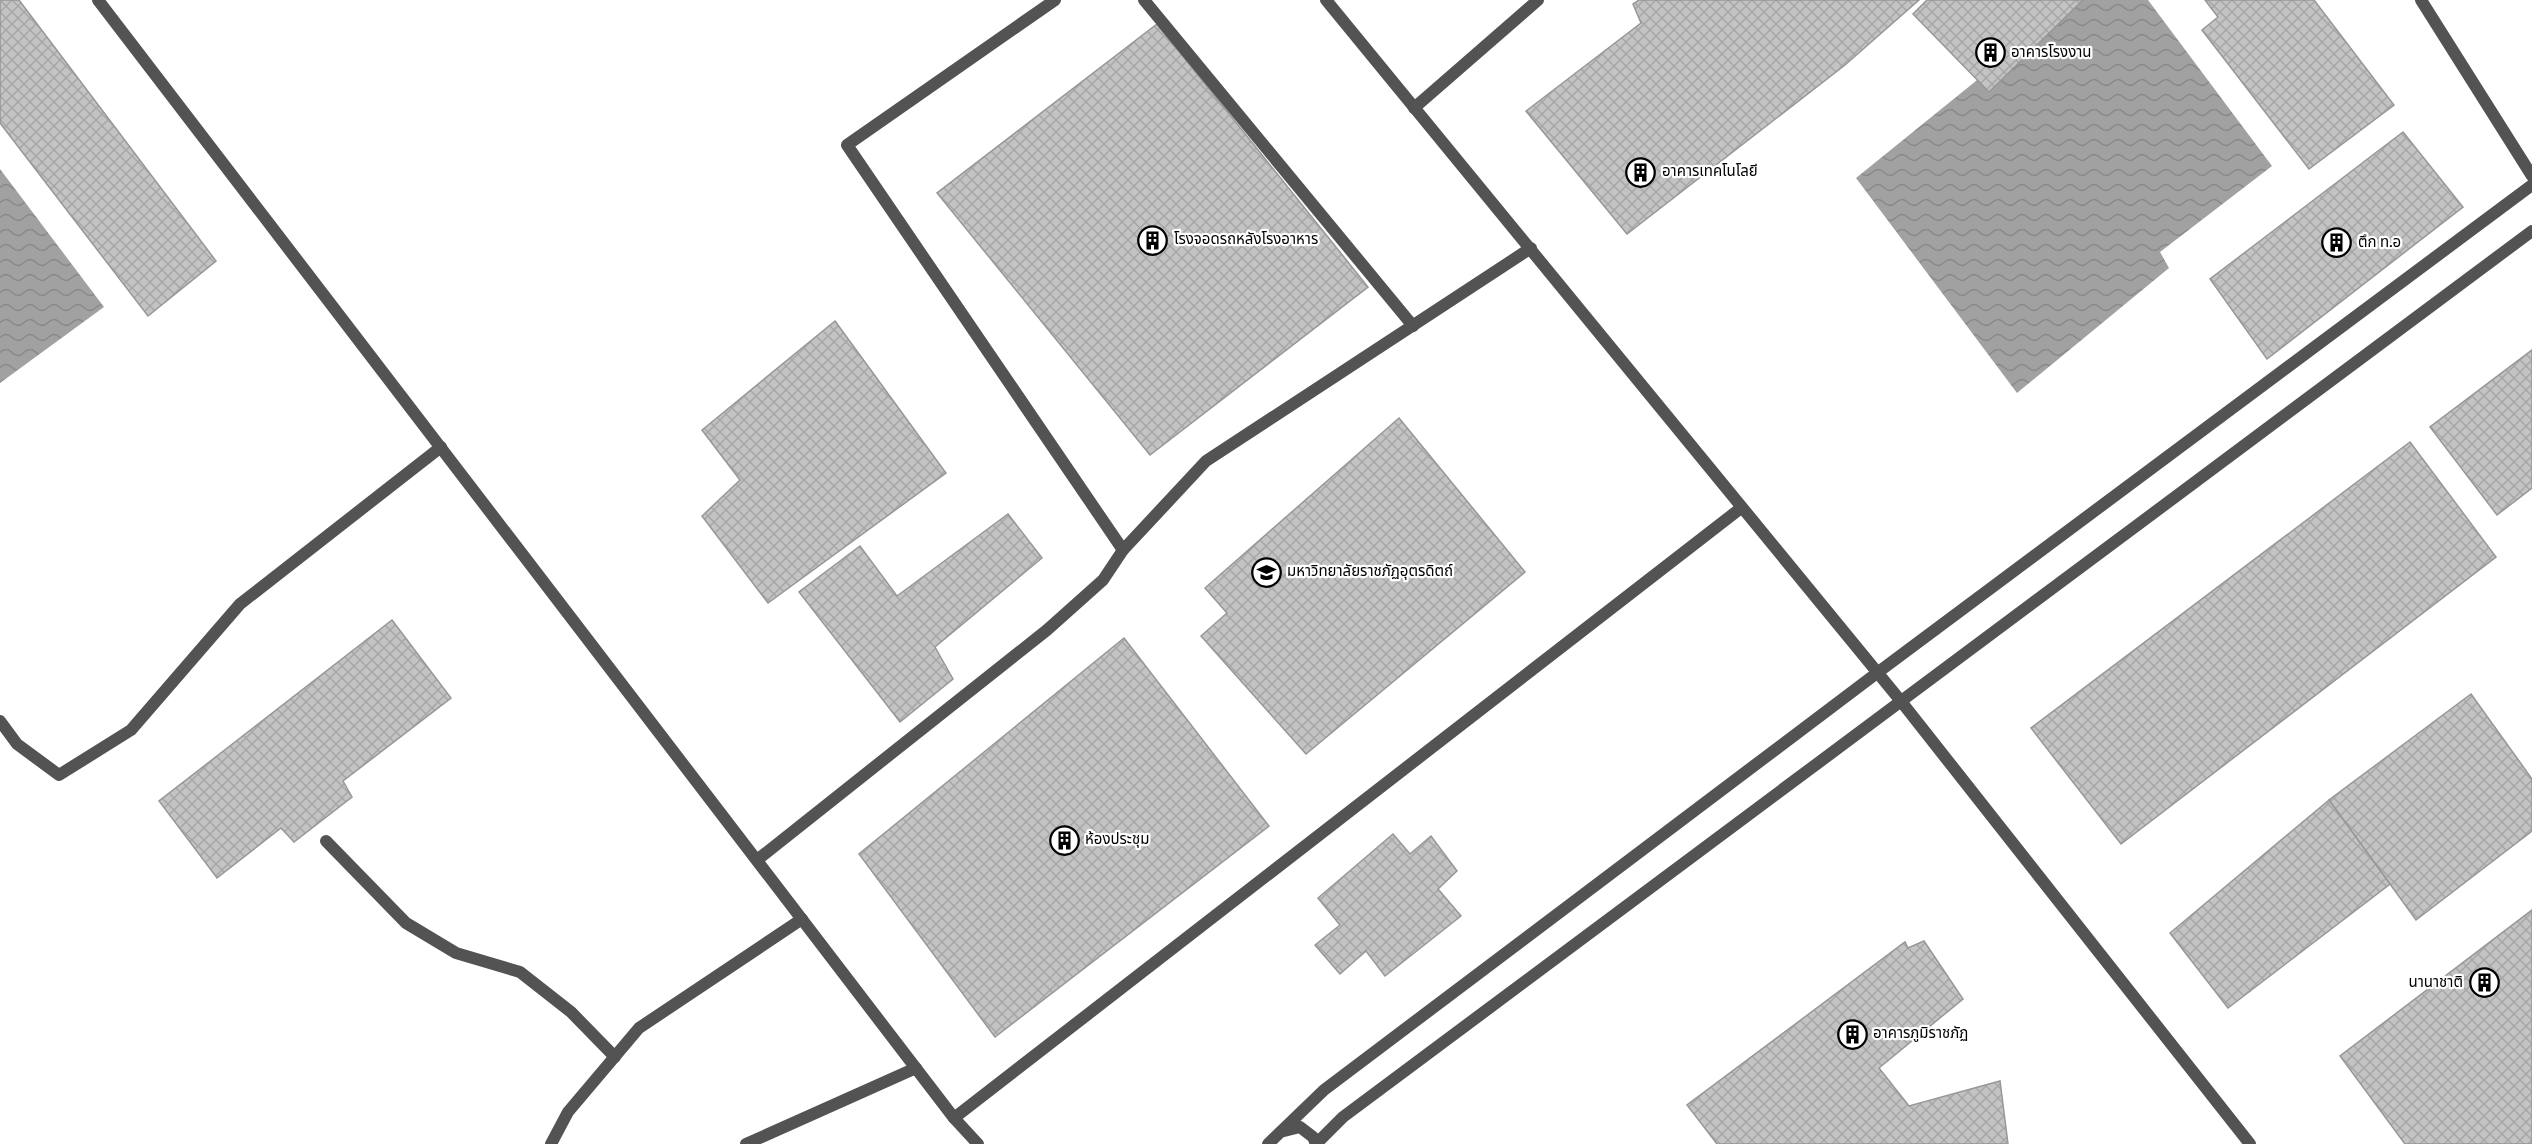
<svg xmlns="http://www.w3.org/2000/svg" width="2532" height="1144" viewBox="0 0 2532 1144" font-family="Overpass,'Noto Sans Thai',sans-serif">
<defs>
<pattern id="water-waves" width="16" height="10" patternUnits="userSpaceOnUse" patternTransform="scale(1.5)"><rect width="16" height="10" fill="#a1a1a1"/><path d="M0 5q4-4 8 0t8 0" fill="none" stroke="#898989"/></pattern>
<pattern id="building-cross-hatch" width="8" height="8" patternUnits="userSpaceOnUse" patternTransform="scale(1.5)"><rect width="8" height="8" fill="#c3c3c3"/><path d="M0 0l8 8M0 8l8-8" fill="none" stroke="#a6a6a6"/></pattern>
</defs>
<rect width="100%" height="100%" fill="#fff"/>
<g fill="url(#water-waves)">
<path d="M2076 0H2148L2272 166 2160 252 2169 268 2017 393 1856 178Z"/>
<path d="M0 169 104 307 0 383Z"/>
</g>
<g fill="url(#building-cross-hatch)" stroke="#979797" stroke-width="1.5">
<path d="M0 0H19L216 261 148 316 0 123Z"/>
<path d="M1639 0H1919L1845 65 1627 234 1526 111 1641 23 1633 4Z"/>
<path d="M1927 0H2083L1989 92 1913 14Z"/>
<path d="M2205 0H2314L2394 105 2309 169 2202 30 2218 17Z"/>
<path d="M1157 24 1368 287 1150 455 937 193Z"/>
<path d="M2403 132 2463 207 2267 359 2210 279Z"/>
<path d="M835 321 946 473 768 603 702 516 740 480 702 430Z"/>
<path d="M2532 350V488L2497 515 2430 427Z"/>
<path d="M1399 418 1525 572 1306 754 1201 636 1227 613 1205 588Z"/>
<path d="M2410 442 2496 557 2121 844 2031 728Z"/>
<path d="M1008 514 1042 558 935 647 953 679 900 722 799 592 860 546 897 596Z"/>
<path d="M392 620 451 698 343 781 352 797 294 842 281 828 217 878 159 801Z"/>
<path d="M1124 638 1269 826 995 1037 859 854Z"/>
<path d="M2471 694 2532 779V831L2416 920 2329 800Z"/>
<path d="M2329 800 2390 884 2228 1008 2170 933Z"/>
<path d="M1393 834 1410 854 1431 836 1457 871 1438 889 1461 916 1385 976 1366 951 1340 974 1315 945 1340 925 1318 898Z"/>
<path d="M2532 910V1144H2405L2340 1056Z"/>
<path d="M1924 941 1963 999 1879 1068 1909 1106 2000 1081 2008 1144H1717L1687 1105 1905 942 1908 948Z"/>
</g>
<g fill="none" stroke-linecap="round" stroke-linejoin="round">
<g stroke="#535353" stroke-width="12">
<path d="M98 0 954 1118 978 1144"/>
<path d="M1055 0 847 145 1123 550"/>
<path d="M1144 0 1413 326"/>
<path d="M1326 0 1900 700 2250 1144"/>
<path d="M2421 0 2532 176"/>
<path d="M1414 108 1538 0"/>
<path d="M0 721 17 744 59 775 131 730 240 604 441 447"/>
<path d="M326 841 406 923 456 953 520 972 571 1012 615 1057"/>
<path d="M757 860 1047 630 1103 580 1123 550 1206 461 1531 248"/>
<path d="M954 1118 1741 508"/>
<path d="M1284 1131 1300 1127 1313 1137 1316 1144"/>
<path d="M551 1144 568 1112 639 1028 802 919"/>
<path d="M746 1144 916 1068"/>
<path d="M1268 1144 1324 1090 1877 673 2532 185"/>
<path d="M1316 1144 1343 1117 2532 231"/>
</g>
</g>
<defs>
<symbol id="building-ring" viewBox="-11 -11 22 22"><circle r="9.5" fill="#fff" stroke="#000" stroke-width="1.5"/><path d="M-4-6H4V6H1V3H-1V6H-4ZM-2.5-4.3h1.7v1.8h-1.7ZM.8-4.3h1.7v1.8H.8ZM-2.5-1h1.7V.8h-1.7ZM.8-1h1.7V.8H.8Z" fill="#000"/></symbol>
<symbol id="university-ring" viewBox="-11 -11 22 22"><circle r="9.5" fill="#fff" stroke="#000" stroke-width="1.5"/><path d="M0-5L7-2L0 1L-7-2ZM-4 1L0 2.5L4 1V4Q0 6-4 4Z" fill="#000"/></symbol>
</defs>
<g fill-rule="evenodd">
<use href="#building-ring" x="1974" y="36" width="33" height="33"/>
<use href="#building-ring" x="1624" y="156" width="33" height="33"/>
<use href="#building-ring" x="1136" y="224" width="33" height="33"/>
<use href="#building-ring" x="2320" y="226" width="33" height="33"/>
<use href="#university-ring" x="1250" y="556" width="33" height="33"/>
<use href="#building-ring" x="1048" y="824" width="33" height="33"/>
<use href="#building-ring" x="2468" y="966" width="33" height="33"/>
<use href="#building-ring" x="1836" y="1018" width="33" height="33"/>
</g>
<g text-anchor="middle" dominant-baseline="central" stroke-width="4.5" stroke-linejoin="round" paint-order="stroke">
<g font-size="15" fill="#000" stroke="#fff" text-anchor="start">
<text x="2011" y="53">อาคารโรงงาน</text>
<text x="1662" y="172">อาคารเทคโนโลยี</text>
<text x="1174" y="240">โรงจอดรถหลังโรงอาหาร</text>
<text x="2358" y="243">ตึก ท.อ</text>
<text x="1287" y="572">มหาวิทยาลัยราชภัฏอุตรดิตถ์</text>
<text x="1085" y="840">ห้องประชุม</text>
<text x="2463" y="983" text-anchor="end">นานาชาติ</text>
<text x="1873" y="1034">อาคารภูมิราชภัฏ</text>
</g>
</g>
</svg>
